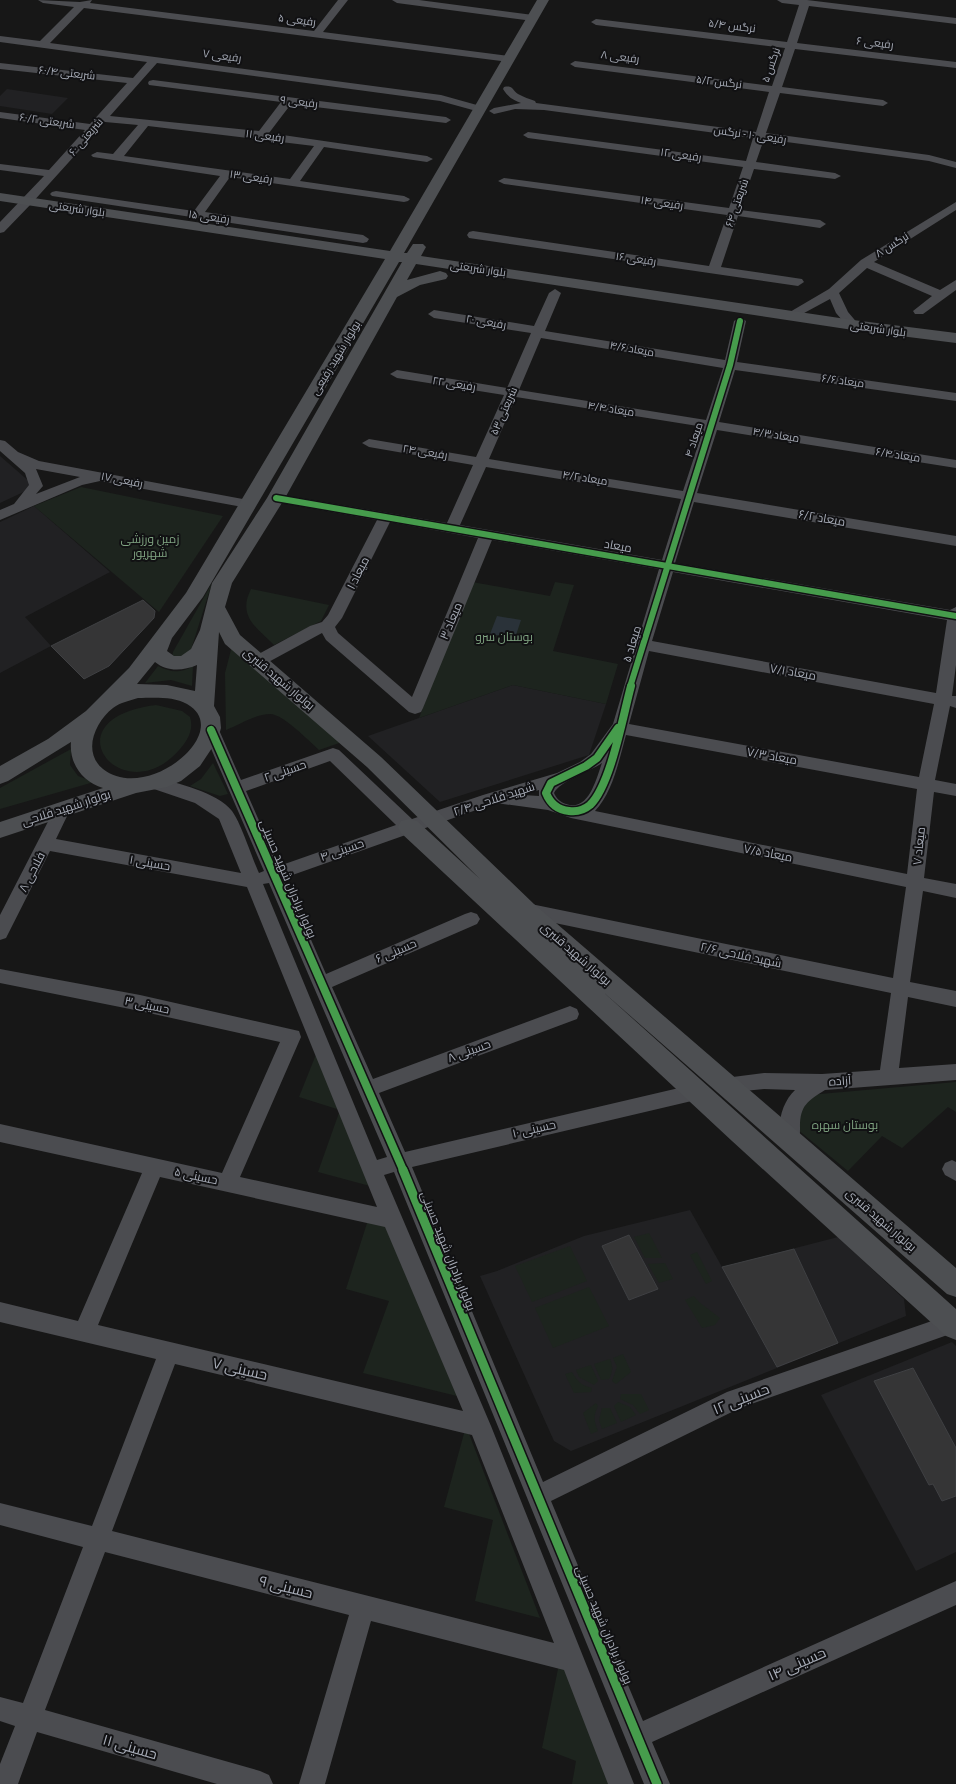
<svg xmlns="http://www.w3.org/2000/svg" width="956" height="1784" viewBox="0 0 956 1784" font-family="'Roboto Condensed',Cairo,sans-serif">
<rect width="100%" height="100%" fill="#171717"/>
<g fill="#212123">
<path d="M7 89 68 98 52 114 0 106V96Z"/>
<path d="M0 456 31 483 30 489 0 503Z"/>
<path d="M34 506 110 572 25 617 51 646 0 673V522Z"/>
<path d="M513 685 606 704 589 755 440 802 368 736Z"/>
<path d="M690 1210 722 1267 838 1237 904 1299 906 1316 571 1451 554 1441 480 1276 497 1271 584 1236Z"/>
<path d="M952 1342 956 1346V1552L916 1571 821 1395Z"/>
</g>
<g fill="#1d241e">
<path d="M81 487 223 516 159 612 34 506Z"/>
<path d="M472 582 550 596 555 582 574 585 553 651 618 664 606 704 513 685 419 718Z"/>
<path d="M212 583 189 656 172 657 173 652Z"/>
<path d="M251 589 329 605 321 621 274 645C257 628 237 616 251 589Z"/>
<path d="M232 646 342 742 319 750C309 741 283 714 270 714 256 714 239 725 226 730L225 673Z"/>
<path d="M158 666C170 672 180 674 193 666L192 686 171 680 145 683Z"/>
<path d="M156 705 182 711 190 717C194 729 188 740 180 749 124 815 45 719 156 705Z"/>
<path d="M71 749 70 765 78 776 94 782 0 809V788Z"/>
<path d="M213 763 228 794 220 796 190 786 201 779Z"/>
<path d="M317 1052 370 1186 318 1172 340 1110 299 1097Z"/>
<path d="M956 1082V1112L948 1107 902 1148 882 1136 848 1171 797 1129V1106L809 1095Z"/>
<path d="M368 1220 385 1225 457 1396 363 1373 389 1301 346 1289Z"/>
<path d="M649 1233 662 1258H645L634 1237Z"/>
<path d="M570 1246 587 1281 532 1302 515 1266Z"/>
<path d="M697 1252 712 1281 706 1284 690 1255Z"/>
<path d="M665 1263 673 1279 659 1283 648 1264Z"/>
<path d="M589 1287 609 1326 553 1348 535 1308Z"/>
<path d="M694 1296 699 1302 720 1318 715 1325 702 1328 685 1300Z"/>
<path d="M623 1354 631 1372 616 1384 612 1381 617 1367 613 1358Z"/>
<path d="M610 1359C613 1367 613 1371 609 1379L601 1380 594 1364Z"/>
<path d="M591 1365 598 1381 594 1385 579 1377 576 1370Z"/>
<path d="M572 1372C577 1381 582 1386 592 1388L591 1392 574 1393 565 1374Z"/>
<path d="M621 1394H641L649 1410 640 1414 633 1405 620 1399Z"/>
<path d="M618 1402 630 1407 636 1415 621 1422 614 1406Z"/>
<path d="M596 1403 598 1406C593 1416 594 1421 598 1431L591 1434 583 1413Z"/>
<path d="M602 1408H610L617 1423 602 1429 599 1420Z"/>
<path d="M466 1426 540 1618 475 1601 493 1520 444 1507Z"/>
<path d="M559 1664 566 1667 615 1784H572L576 1761 542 1748Z"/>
</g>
<path fill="#2a3239" d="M497 616 521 620 515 638 490 634Z"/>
<g fill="#353536" stroke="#3f4043">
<path d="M143 600 155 611 154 618 109 666 84 679 51 646Z"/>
<path d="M629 1235 658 1289 629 1300 602 1246Z"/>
<path d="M794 1249 838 1343 777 1367 722 1267Z"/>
<path d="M913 1368 956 1448V1496L942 1501 933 1484 929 1485 874 1381Z"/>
</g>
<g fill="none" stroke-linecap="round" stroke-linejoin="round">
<g fill="#4b4c50" fill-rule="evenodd">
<path d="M38 0 80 2 92 0 90 3 314 31 338 0H348L323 32 509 56 514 59 509 62 84 8 50 43 441 95 484 107 485 109 480 112 440 101 157 63 110 116 259 131 281 102 149 85 148 83 149 81 153 80 446 117 451 120 446 123 291 104 269 133 427 156 433 159 427 162 324 147 300 181 404 196 410 199 408 201 404 202 230 177 205 212 363 235 369 239 367 242 363 243 52 196 50 194 52 192 56 191 194 211 220 176 93 157 91 155 97 152 113 154 138 125 105 122 31 204 4 232 0 233V222L44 176 0 170V164L49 170 85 130 0 118V112L90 124 127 83 0 69V63L133 78 147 62 0 42V36L40 41 74 7 43 3ZM148 126 314 146 290 179 124 156Z"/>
<path d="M392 0H419L533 15 538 18 533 21 397 3Z"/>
<path d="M777 0H807L956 18V24L809 6 797 43 956 62V68L795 49 782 87 883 100 888 103 883 106 780 93 766 133 929 155 956 162V168L929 161 764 139 756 162 835 173 841 176 835 179 754 169 740 210 820 220 826 224 820 228 738 216 721 267 802 279 804 282 798 286 469 238 467 235 469 232 473 231 709 266 727 215 504 184 498 181 504 178 729 208 743 167 528 138 523 135 528 132 746 161 753 138 544 110 515 109 494 114 489 111 494 108 521 103C513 100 508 97 503 89L504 87C513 85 512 90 518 94 523 97 530 99 535 101L536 103 756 132 769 92 575 67 570 64 575 61 772 86 785 48 596 25 591 22 596 19 787 42 799 5 782 3Z"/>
<path d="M956 202V210L874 262 940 290 956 280V290L923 314H915L913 311 932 296 867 268 839 293 848 312 859 325 857 328H849L836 313 830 299 793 319 789 320 783 316 829 289 861 260Z"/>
<path d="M555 289 561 293 545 331 725 360 734 321 740 317 746 321 737 362 956 393V401L735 370 719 422 956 460V468L717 430 697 493 956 536V546L694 502 675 563 950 610 956 607V665L952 696H956V708L950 706 935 780 956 784V796L934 792 924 878 956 884V898L923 891 910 982 956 991V1007L908 997 899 1068 956 1064V1080L825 1090C808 1101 800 1105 800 1127 800 1135 800 1140 797 1147L790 1150 783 1147C775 1129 781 1103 795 1090L764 1089 724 1093 717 1091 714 1085 717 1079 764 1073 822 1074 880 1070 891 993 526 917 520 915 517 910 520 905 526 903 893 978 906 887 571 818 548 810 496 803 284 878 326 974 465 914 471 912 477 914 480 919 477 924 332 987 373 1079 570 1006 577 1009 579 1014 577 1019 379 1093 405 1152 696 1084 703 1086 706 1092 703 1098 696 1100 412 1167 543 1482 727 1392 952 1314 956 1316V1332L740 1408 551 1501 643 1721 956 1581V1605L652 1742 670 1784H644L394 1172 384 1175 491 1426 634 1784H608L564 1670 371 1621 325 1784H299L349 1615 105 1552 45 1710 260 1771 269 1775 273 1784H217L37 1732 18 1784H0V1764L15 1726 0 1721V1697L23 1703 83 1547 0 1525V1503L92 1526 156 1359 0 1322V1302L78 1321 142 1173 0 1142V1124L222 1173 280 1042 140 1011 0 983V969L140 995 299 1031 301 1037 240 1177 377 1207 247 887 50 851 6 938 0 940V915L54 810 56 806 62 804 68 806 70 810 56 839 241 873 219 819 195 803 148 787 146 783 148 779 154 777C177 783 217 792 232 811 241 823 252 858 259 873L264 871 203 730 205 726 211 724 217 726 219 730 241 780 333 748 339 750 412 819 483 795 557 773 580 762 591 754 613 724 659 569 492 540 423 708 421 712 415 714 409 712 326 640 322 633 263 665 258 666 253 665 250 661 253 657 310 626 322 622 328 615 377 520 276 502 271 501 269 498 271 495 276 494 447 523 473 465 369 447 362 443 369 439 476 457 504 395 397 378 390 374 397 370 507 388 531 333 434 318 428 314 434 310 534 326 549 293ZM541 338 723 368 706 420 519 390ZM516 397 704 427 683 491 489 459ZM486 467 681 499 662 560 460 525ZM390 522 478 538 412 697 338 633 335 627 342 618ZM673 572 947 620 936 693 652 641ZM649 651 934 704 919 777 629 724ZM626 735 917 789 907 874 595 811C613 792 619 760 626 735ZM330 761 396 825 279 866 246 791ZM602 763C596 779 589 812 566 804 560 802 556 798 554 793 560 781 589 772 602 763ZM539 790V796L523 795ZM269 883 387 1157 377 1160 263 884ZM160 1177 385 1227 463 1411 98 1325ZM175 1364 472 1435 554 1643 112 1531Z"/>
<path d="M0 440 5 441 18 452 39 461 248 500 253 501 255 504 253 507 248 508 100 481 82 485 0 520V510L14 504 29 485 25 473 0 451ZM36 469 80 477 36 494 43 486Z"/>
<path d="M952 1160 956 1162V1181L945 1175 942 1169 945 1163Z"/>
</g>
<path fill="#4d4f52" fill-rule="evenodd" d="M537 0H549L404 253H407L413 244H423L426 247 421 256 853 320 956 333V343L853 330 416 264 407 280 440 271 446 273 448 276 446 279 420 285 397 297 285 498 232 583 225 607 240 635 381 757 534 904 956 1268V1297L947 1294 602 991 956 1309V1340L946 1336 732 1141 401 833 398 827 401 821 409 819 417 821 480 879 367 767 225 644 219 632 214 706 220 717 221 728 218 739 200 766 181 781 167 787 136 793 0 838V822L103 788C83 782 69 764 71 742L8 781 0 784V766L48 739 86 711 129 668 186 593 385 259 0 201V193L390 251ZM399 262H402L267 498 212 583 200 630 191 649 181 656H174L167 651 172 638 203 597ZM155 662C167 672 183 671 197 665L195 691 167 685 137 684ZM138 698C153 698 173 696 187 704 235 731 147 804 103 769 82 752 95 722 113 708 121 702 129 701 138 698Z"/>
<defs>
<g id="cycleway-far2">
<path d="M276 498 956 616"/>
<path d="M630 687 730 365 740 321"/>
</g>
<g id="cycleway-far1">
<path d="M618 728 597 758 586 766 551 783 546 793C550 803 558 810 569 811 576 812 584 810 590 805 611 785 623 715 631 686"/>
<path d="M211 730 404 1172"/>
</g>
<path id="cycleway" d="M403 1170 657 1784"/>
</defs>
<use href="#cycleway-far2" stroke="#111113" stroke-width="9"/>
<use href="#cycleway-far1" stroke="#111113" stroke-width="11"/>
<use href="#cycleway" stroke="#111113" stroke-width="12"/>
<use href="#cycleway-far2" stroke="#469c4c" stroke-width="6"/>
<use href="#cycleway-far1" stroke="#469c4c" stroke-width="8"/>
<use href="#cycleway" stroke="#469c4c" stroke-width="9"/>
</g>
<g text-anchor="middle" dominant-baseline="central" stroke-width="4" stroke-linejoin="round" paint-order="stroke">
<g font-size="11" fill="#a8adb8" stroke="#111113">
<text transform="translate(297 20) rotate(7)">رفیعی ۵</text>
<text transform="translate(732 26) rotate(7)">نرگس ۵/۴</text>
<text transform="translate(875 43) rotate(7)">رفیعی ۶</text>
<text transform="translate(222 56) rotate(8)">رفیعی ۷</text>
<text transform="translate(620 57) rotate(7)">رفیعی ۸</text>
<text transform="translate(771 65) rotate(-71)">نرگس ۵</text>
<text transform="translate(67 73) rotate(6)">شریعتی ۶۰/۴</text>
<text transform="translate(719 82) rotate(7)">نرگس ۵/۲</text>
<text transform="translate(299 102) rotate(7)">رفیعی ۹</text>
<text transform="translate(47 121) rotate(8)">شریعتی ۶۰/۲</text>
<text transform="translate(750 135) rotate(8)">رفیعی ۱۰ - نرگس</text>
<text transform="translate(265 136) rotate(7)">رفیعی ۱۱</text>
<text transform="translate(86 137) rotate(-49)">شریعتی ۶۰</text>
<text transform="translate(681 155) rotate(8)">رفیعی ۱۲</text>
<text transform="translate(251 177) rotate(8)">رفیعی ۱۳</text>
<text transform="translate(662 203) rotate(8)">رفیعی ۱۴</text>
<text transform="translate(737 203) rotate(-71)">شریعتی ۶۴</text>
<text transform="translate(77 209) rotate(8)">بلوار شریعتی</text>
<text transform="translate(209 217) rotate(8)">رفیعی ۱۵</text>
<text transform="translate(892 245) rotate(-32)">نرگس ۸</text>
<text transform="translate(636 259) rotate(8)">رفیعی ۱۶</text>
<text transform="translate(478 269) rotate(8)">بلوار شریعتی</text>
<text transform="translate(486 322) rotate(9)">رفیعی ۲۰</text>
<text transform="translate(878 329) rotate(8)">بلوار شریعتی</text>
<text transform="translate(632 349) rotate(10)">میعاد ۴/۶</text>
<text transform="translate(336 358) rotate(-59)">بولوار شهید رفیعی</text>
<text transform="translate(843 381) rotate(8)">میعاد ۶/۶</text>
<text transform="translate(454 384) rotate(9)">رفیعی ۲۲</text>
<text transform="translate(611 409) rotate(9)">میعاد ۴/۴</text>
<text transform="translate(504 411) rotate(-66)">شریعتی ۵۳</text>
<text transform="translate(776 435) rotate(9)">میعاد ۴/۳</text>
<text transform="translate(694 440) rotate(-72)">میعاد ۴</text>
<text transform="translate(425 452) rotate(9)">رفیعی ۲۴</text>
<text transform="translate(898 455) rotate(9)">میعاد ۶/۴</text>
<text transform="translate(585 478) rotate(9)">میعاد ۴/۲</text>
<text transform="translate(122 480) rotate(11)">رفیعی ۱۷</text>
</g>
<g font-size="12" fill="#a8adb8" stroke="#111113">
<text transform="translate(822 518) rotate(10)">میعاد ۶/۲</text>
<text transform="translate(618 546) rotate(10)">میعاد</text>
<text transform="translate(358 573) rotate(-63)">میعاد ۱</text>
<text transform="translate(451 621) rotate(-67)">میعاد ۳</text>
<text transform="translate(632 644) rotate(-73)">میعاد ۵</text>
<text transform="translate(793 672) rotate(10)">میعاد ۷/۱</text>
<text transform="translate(279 679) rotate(40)">بولوار شهید قنبری</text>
<text transform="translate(772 756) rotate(10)">میعاد ۷/۳</text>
<text transform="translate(285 771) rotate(-19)">حسینی ۲</text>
<text transform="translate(494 799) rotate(-18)">شهید فلاحی ۲/۴</text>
<text transform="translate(66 808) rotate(-18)">بولوار شهید فلاحی</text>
<text transform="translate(919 846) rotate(-84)">میعاد ۷</text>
<text transform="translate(342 850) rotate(-19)">حسینی ۴</text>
<text transform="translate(768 853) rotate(11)">میعاد ۷/۵</text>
<text transform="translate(150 863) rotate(10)">حسینی ۱</text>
<text transform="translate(32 872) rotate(-63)">فلاحی ۸</text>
<text transform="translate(288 879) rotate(67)">بولوار برادران شهید حسینی</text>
<text transform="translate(396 951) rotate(-23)">حسینی ۶</text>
<text transform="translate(576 954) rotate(41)">بولوار شهید قنبری</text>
<text transform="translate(741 955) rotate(12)">شهید فلاحی ۲/۶</text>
<text transform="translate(147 1005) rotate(12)">حسینی ۳</text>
<text transform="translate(469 1051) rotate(-20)">حسینی ۸</text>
<text transform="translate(840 1081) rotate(-4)">آزاده</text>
<text transform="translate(534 1129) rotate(-13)">حسینی ۱۰</text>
<text transform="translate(196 1176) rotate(12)">حسینی ۵</text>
<text transform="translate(881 1220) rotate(41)">بولوار شهید قنبری</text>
<text transform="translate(448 1251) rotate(68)">بولوار برادران شهید حسینی</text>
<text transform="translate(604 1625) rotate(67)">بولوار برادران شهید حسینی</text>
</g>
<g font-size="12" fill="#7fa381" stroke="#111113">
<text x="150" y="539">زمین ورزشی<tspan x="150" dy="14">شهریور</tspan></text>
<text x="504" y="637">بوستان سرو</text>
<text x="845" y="1125">بوستان سهره</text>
</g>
<g font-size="15" fill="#a8adb8" stroke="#111113">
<text transform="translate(240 1369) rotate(13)">حسینی ۷</text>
<text transform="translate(741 1399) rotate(-22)">حسینی ۱۲</text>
<text transform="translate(286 1587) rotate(14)">حسینی ۹</text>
<text transform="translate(797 1664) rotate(-24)">حسینی ۱۴</text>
<text transform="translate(130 1747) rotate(16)">حسینی ۱۱</text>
</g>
</g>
</svg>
